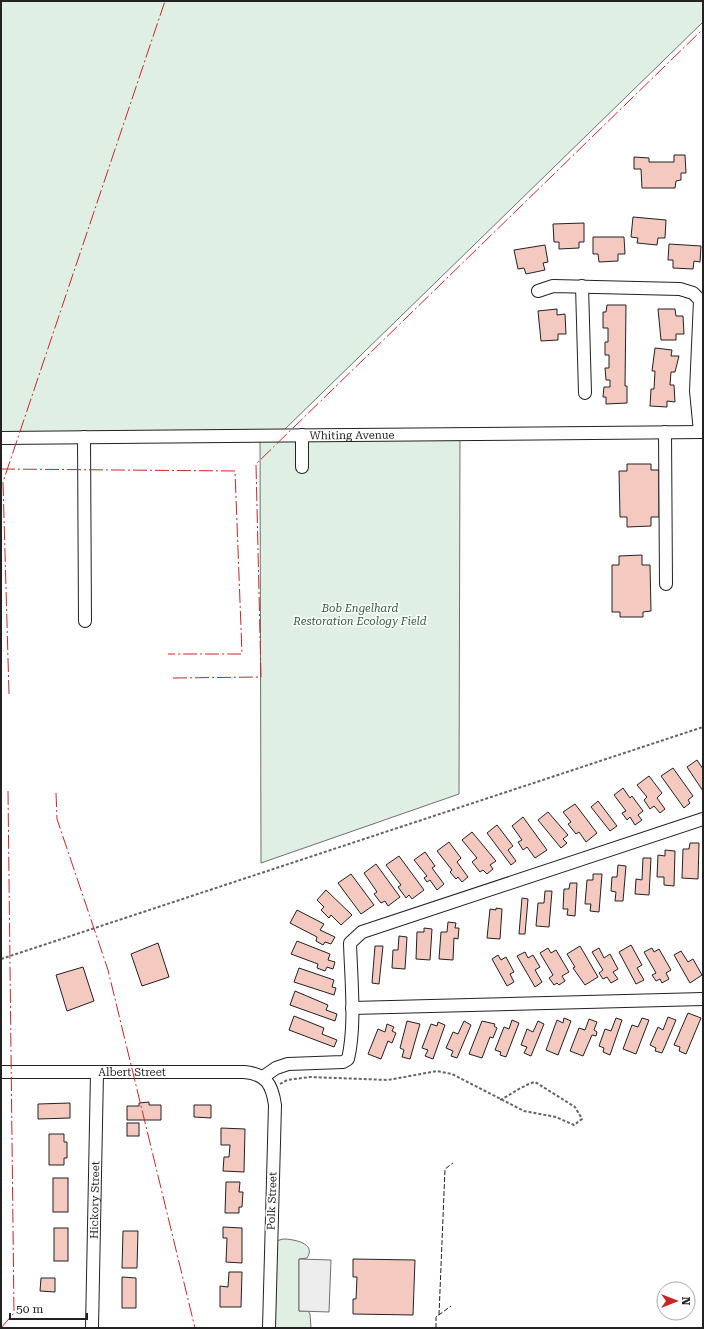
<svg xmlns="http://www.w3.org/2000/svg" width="704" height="1329" viewBox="0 0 704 1329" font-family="'Roboto Serif',serif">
<rect width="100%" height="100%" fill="#fff"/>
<g fill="#e0efe3" stroke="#6f6f6f">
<path d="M1 1H703V22L284 430 1 433Z"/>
<path d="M460 434 459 794 261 863 260 435Z"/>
<path d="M283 1239C293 1239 317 1243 307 1258L299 1259V1311H308L310 1314 311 1328H274L276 1241Z"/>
</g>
<path fill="#ededed" stroke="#6f6f6f" d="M299 1259 331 1260 329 1312 299 1311Z"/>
<g fill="#f3c9c0" stroke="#222">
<path d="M674 155H685L686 173H681V180L676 181 675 188H642L641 169H634V157L649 158V162H674Z"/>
<path d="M633 217 666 220 665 238H658L657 245 637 243 638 238 631 237Z"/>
<path d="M584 223V242H579V248L559 249V242H554L553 224Z"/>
<path d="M593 237H624L625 254H618V261L599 262 598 254H593Z"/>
<path d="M669 244 701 246 700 262 694 261 693 269 673 268V260H668Z"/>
<path d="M545 245 548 262 543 263 545 270 526 274 524 268 518 269 514 250Z"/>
<path d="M607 305H626L625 386H627V403L606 404V397H603L604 387H610V380H606L605 368H609V355H605V342H608V328H603V312H606Z"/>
<path d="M557 309V315L565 314 566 334H558V340L541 341 538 311Z"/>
<path d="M658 309H675L676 316H683L684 334H676V340H661Z"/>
<path d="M655 348 672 350 671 356H679L675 372H671L670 385H674L675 402 667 401V407L650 406 651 389H654L655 371H652Z"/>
<path d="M627 464H651V470H659V517H651V526L627 527V517H620L619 471H627Z"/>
<path d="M642 555V565H650L651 611 643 612V617H620V612H612V565H619V556Z"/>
<path d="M697 760 703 769V791L687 767Z"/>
<path d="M673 768 693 796 688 800 690 803 684 808 661 776Z"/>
<path d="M649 776 662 793 657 798 665 809 660 813 654 806 650 809 644 800 647 797 637 785Z"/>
<path d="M623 788 630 798 632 796 643 811 638 815 642 820 635 825 630 817 627 820 622 813 626 811 614 795Z"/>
<path d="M598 801 617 826 610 831 591 807Z"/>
<path d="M575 804 597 833 586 842 579 832 576 834 568 824 571 822 563 812Z"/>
<path d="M548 812 568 835 563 839 567 843 561 848 538 820Z"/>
<path d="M523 817 547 850 535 858 527 847 523 850 518 842 522 840 512 826Z"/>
<path d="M497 825 513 846 508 850 516 861 511 865 487 833Z"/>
<path d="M472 832 496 861 490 865 493 869 487 874 483 870 480 872 472 862 477 858 462 840Z"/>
<path d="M449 842 461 858 457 862 468 877 462 882 458 877 456 879 450 872 452 870 437 851Z"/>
<path d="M690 843H699L698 879 682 878 683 849H689Z"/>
<path d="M665 850 675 851 674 886 664 885V877H657L658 855 665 856Z"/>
<path d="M425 852 435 866 432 868 444 884 437 890 430 880 427 882 424 878 427 876 414 860Z"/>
<path d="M399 856 424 890 412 899 409 895 406 898 398 887 401 885 386 865Z"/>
<path d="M643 858H651L649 895 635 894 636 879 642 880Z"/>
<path d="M376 864 400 897 388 906 385 901 381 903 374 894 377 892 364 873Z"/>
<path d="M618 865 626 866 623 901H615L616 892 611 891 612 877H617Z"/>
<path d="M351 874 374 905 361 914 338 883Z"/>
<path d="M593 874H602L599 912 590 911 591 904H585L587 880H593Z"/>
<path d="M570 883H577L575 916 567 915 568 909H563L564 889H569Z"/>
<path d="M326 890 352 915 341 925 331 915 329 918 321 910 324 907 317 900Z"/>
<path d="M545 891H552L549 927 536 926 538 903H544Z"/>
<path d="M522 898 528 899 525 934H519Z"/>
<path d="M496 908 502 909 500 939 487 938 490 909 496 910Z"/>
<path d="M297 910 324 924 320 930 335 937 331 944 325 942 323 945 316 941 317 937 290 923Z"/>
<path d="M448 922 456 923 455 928H459L458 939 454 938 453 960 439 959 441 932H447Z"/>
<path d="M424 928 432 929 430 960 416 959 417 932H424Z"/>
<path d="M399 936 407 937 405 969 392 968 393 950H398Z"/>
<path d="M297 941 330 954 328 960 335 962 333 969 327 967 325 971 317 968 318 964 291 954Z"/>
<path d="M158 943 169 977 142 986 131 954Z"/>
<path d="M631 945 642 965 637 968 644 980 636 984 619 952Z"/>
<path d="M375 946H383L379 984 372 983Z"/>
<path d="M580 946 598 977 585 985 573 968 575 967 567 954Z"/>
<path d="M548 948 551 953 556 950 569 972 562 976 565 981 559 985 557 983 554 985 549 978 553 975 540 953Z"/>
<path d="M599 948 604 958 610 954 618 969 613 972 618 979 611 983 607 977 603 979 599 973 603 970 592 952Z"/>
<path d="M652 948 654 952 659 949 671 970 666 973 669 979 662 983 660 979 656 981 652 975 656 973 644 952Z"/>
<path d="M681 951 688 962 693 959 702 975 690 983 674 955Z"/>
<path d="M525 952 528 958 533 955 540 967 535 970 542 982 535 987 517 956Z"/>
<path d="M498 955 501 960 506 957 514 972 510 974 514 982 507 986 492 959Z"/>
<path d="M83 967 94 1001 67 1011 56 975Z"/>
<path d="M299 968 334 980 332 987 336 988 334 995 294 982Z"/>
<path d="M295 991 328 1005 326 1010 337 1014 335 1021 290 1005Z"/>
<path d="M688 1013 701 1018 686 1054 679 1051 680 1047 674 1045Z"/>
<path d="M294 1016 324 1028 322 1034 337 1040 334 1047 289 1030Z"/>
<path d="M668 1017 676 1020 662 1053 655 1051 656 1048 650 1045 658 1027 663 1030Z"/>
<path d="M564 1018 571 1021 558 1055 546 1050 557 1020 563 1023Z"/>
<path d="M616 1018 622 1020 610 1055 603 1052 604 1048 599 1046 605 1029 611 1031Z"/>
<path d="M642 1018 649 1020 636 1054 623 1049 632 1025 638 1027Z"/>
<path d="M589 1019 597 1022 594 1030 597 1032 596 1036 592 1035 583 1056 570 1051 579 1028 585 1030Z"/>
<path d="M512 1020 519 1023 506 1057 500 1055 501 1052 495 1050 504 1027 509 1029Z"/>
<path d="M407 1021 420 1024 410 1059 402 1057 404 1050 400 1048Z"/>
<path d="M464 1021 471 1025 457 1058 451 1056 453 1051 446 1048 453 1032 458 1034Z"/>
<path d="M482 1021 495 1024 494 1026 497 1028 493 1038 490 1037 482 1058 469 1054Z"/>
<path d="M538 1021 544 1024 531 1056 524 1053 527 1047 521 1045 527 1029 533 1032Z"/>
<path d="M438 1022 445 1025 433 1059 425 1056 428 1050 422 1048 431 1024 437 1026Z"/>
<path d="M387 1024 394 1027 392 1031 396 1033 392 1043 388 1041 381 1059 368 1054 378 1029 385 1032Z"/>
<path d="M149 1102V1105H161V1120H127V1106H139V1103Z"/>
<path d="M70 1103V1118L38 1119V1104Z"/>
<path d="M194 1105H211V1118L194 1117Z"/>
<rect x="127" y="1123" width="12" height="13"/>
<path d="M221 1128 245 1129 244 1172 223 1171 224 1157H229L230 1145H221Z"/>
<path d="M49 1134H64V1142H67V1158H64V1165H49Z"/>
<rect x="53" y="1178" width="15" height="34"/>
<path d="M226 1182H240L239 1192H243L242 1207H239V1213H225Z"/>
<path d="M223 1227 242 1228V1263L226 1262 227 1238H223Z"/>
<rect x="54" y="1228" width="14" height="33"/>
<path d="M123 1231H138L137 1268H122Z"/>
<path d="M353 1259 415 1260 413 1315 353 1314V1299H356L357 1277H353Z"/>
<path d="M229 1272H242L241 1307H220V1286L228 1287Z"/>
<path d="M122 1277 136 1278V1308H122Z"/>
<path d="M41 1278H55V1292L40 1291Z"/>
</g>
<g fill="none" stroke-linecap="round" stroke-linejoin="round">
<defs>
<g id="minor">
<path d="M582 286 585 393"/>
<path d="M538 291 553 286 680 289 693 293 700 300 696 391 700 432"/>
<path d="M665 432 666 584"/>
<path d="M302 435V467"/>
<path d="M84 437 85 621"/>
<path id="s1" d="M1 438 703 432"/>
<path d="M352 1008 703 999"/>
<path id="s2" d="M1 1072H244C266 1074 272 1084 275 1105L269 1328"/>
<path d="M263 1077 276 1068 288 1064 343 1062 348 1059C356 1025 351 978 350 943L362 932 703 819"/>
<path id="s3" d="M92 1328 97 1073"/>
</g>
</defs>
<use href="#minor" stroke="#222" stroke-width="14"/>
<g stroke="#646464" stroke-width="2" stroke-dasharray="3 2" stroke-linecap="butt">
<path d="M1 959 703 727"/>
<path d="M280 1084 287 1080 310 1077 388 1080 437 1071 452 1074 524 1111 556 1117 574 1125 582 1119 575 1107 535 1082C523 1085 512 1094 500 1100"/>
</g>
<use href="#minor" stroke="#fff" stroke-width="12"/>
<g stroke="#222" stroke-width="1" stroke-dasharray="5 2" stroke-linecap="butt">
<path d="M439 1315 445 1169 453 1163"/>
<path d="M436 1328V1317L451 1306"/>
</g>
<g stroke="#c62828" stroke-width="1" stroke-dasharray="14 3 2 3" stroke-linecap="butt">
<path d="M1 469 235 471 242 654H168"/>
<path d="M173 678 261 677 256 464 703 29"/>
<path d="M9 694 3 482 165 1"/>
<path d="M56 793 57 819 108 970 195 1328"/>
<path d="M1 1328 14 1313 8 791"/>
</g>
</g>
<g text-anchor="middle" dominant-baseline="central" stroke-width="3" stroke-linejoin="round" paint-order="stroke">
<g font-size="11" fill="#222" stroke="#fff">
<text stroke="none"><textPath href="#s1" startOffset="351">Whiting Avenue</textPath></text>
<text stroke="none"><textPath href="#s2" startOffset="131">Albert Street</textPath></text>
<text stroke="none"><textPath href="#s3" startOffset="128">Hickory Street</textPath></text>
<text transform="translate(272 1201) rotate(-88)">Polk Street</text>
</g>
<g font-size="11" font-style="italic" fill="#2f5e38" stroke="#fff">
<text x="360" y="608">Bob Engelhard<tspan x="360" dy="13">Restoration Ecology Field</tspan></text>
</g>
</g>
<rect width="704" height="1329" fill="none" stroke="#222222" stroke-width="4"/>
<g transform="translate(676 1301) rotate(90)"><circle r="19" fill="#ffffff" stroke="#a7a7a7"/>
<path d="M0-3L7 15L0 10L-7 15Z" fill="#c62828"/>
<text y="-6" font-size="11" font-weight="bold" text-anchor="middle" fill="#222222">N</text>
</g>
<path d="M10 1313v6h77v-6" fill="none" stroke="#222222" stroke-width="2"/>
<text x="16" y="1313" font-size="12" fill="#222222" stroke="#ffffff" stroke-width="3" paint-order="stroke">50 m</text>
</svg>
